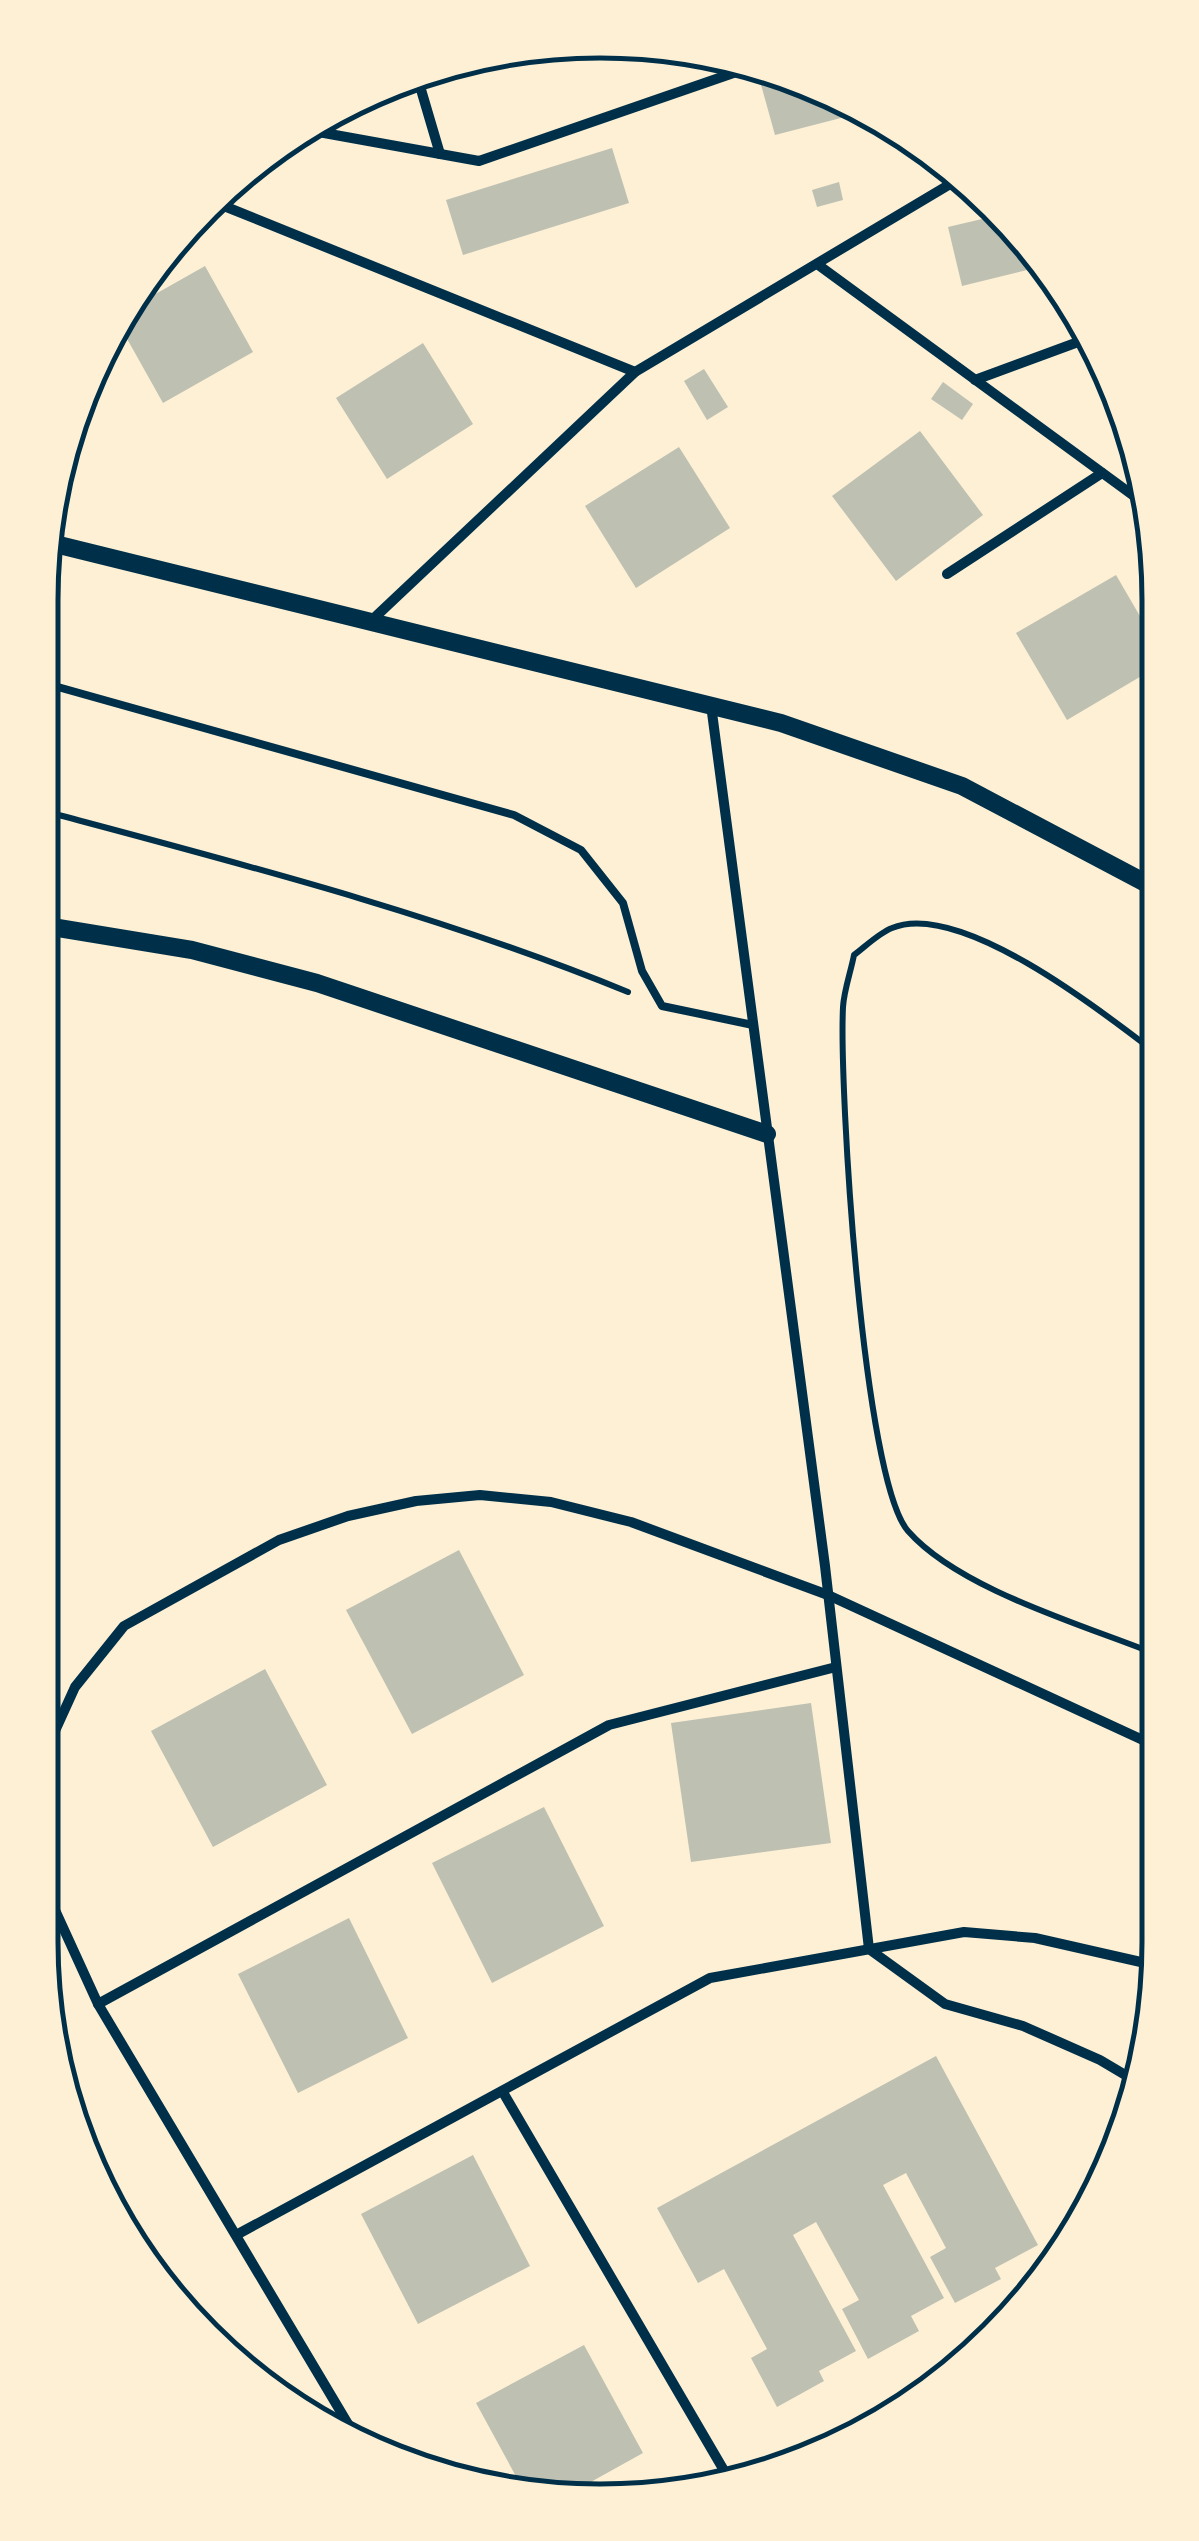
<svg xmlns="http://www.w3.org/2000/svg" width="1199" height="2541" viewBox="0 0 1199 2541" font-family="Lato,sans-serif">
<rect width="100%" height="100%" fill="#fdf0d5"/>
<g fill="#bec0b2">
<path d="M779 76 814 83 864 112 775 135 760 81Z"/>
<path d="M612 148 629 203 463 255 446 200Z"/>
<path d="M839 182 843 200 817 207 812 190Z"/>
<path d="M999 215 1047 265 962 286 948 227Z"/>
<path d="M205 266 253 352 163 403 121 328 136 305Z"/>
<path d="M423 343 473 424 387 479 336 398Z"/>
<path d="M704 369 728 407 707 420 684 381Z"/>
<path d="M943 382 973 404 962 420 931 399Z"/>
<path d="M920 431 983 515 896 581 832 496Z"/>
<path d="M679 447 730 528 636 588 585 506Z"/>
<path d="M1116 575 1155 642V668L1067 720 1016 633Z"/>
<path d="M459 1550 524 1675 412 1734 346 1610Z"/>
<path d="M265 1669 327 1785 213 1847 151 1731Z"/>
<path d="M811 1703 831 1843 691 1862 671 1723Z"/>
<path d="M544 1807 604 1926 492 1983 432 1863Z"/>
<path d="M349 1918 408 2038 298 2093 238 1974Z"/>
<path d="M936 2056 1038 2245 995 2268 1001 2279 955 2303 930 2257 946 2248 906 2173 883 2185 944 2298 911 2316 919 2331 868 2359 842 2309 859 2300 816 2222 793 2235 856 2351 819 2371 824 2381 777 2407 751 2358 767 2349 724 2269 698 2283 657 2208Z"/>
<path d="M473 2155 530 2266 418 2324 361 2214Z"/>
<path d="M584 2345 643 2453 571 2493 524 2491 476 2403Z"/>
</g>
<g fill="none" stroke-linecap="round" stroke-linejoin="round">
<g stroke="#003049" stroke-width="6">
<path d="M40 810C238 863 438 914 628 992"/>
<path d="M1156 1053C1103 1012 960 900 892 928 879 933 866 946 854 955 851 971 844 990 843 1007 839 1089 863 1480 908 1531 960 1590 1084 1625 1158 1655"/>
</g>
<path stroke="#003049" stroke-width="8" d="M40 682 514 815 581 850 623 903 642 971 662 1006 753 1025"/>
<g stroke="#003049" stroke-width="10">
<path d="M417 76 440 154"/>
<path d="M313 131 479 161 745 69"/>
<path d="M209 200 635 372"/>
<path d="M817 264 1149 507"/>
<path d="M975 380 1089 338"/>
<path d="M947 574 1102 473"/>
<path d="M372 620 635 372 962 177"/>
<path d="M711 705 825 1566 869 1949 945 2004 1023 2026 1100 2060 1132 2079"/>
<path d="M1153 762 1155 760"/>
<path d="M40 1818 50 1742 75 1687 124 1626 279 1540 348 1516 416 1501 480 1495 551 1502 631 1522 828 1595 1158 1747"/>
<path d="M40 1835 50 1899 98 2004 354 2434"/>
<path d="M98 2004 609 1725 836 1667"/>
<path d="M504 2094 729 2479"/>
<path d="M238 2234 710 1978 964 1932 1035 1938 1154 1965"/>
<path d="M797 2458 916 2391"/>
</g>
<g stroke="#003049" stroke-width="18">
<path d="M51 543 781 723 962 786 1155 888"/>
<path d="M40 925 192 950 317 983 767 1134"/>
</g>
</g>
<path d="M0 0H1199V2541H0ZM600 58H600A542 542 0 0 1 1142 600V1942A542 542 0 0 1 600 2484H600A542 542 0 0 1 58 1942V600A542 542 0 0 1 600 58Z" fill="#fdf0d5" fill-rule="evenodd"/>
<path fill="none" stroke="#003049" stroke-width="5" d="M600 58H600A542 542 0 0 1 1142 600V1942A542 542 0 0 1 600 2484H600A542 542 0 0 1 58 1942V600A542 542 0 0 1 600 58Z"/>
</svg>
